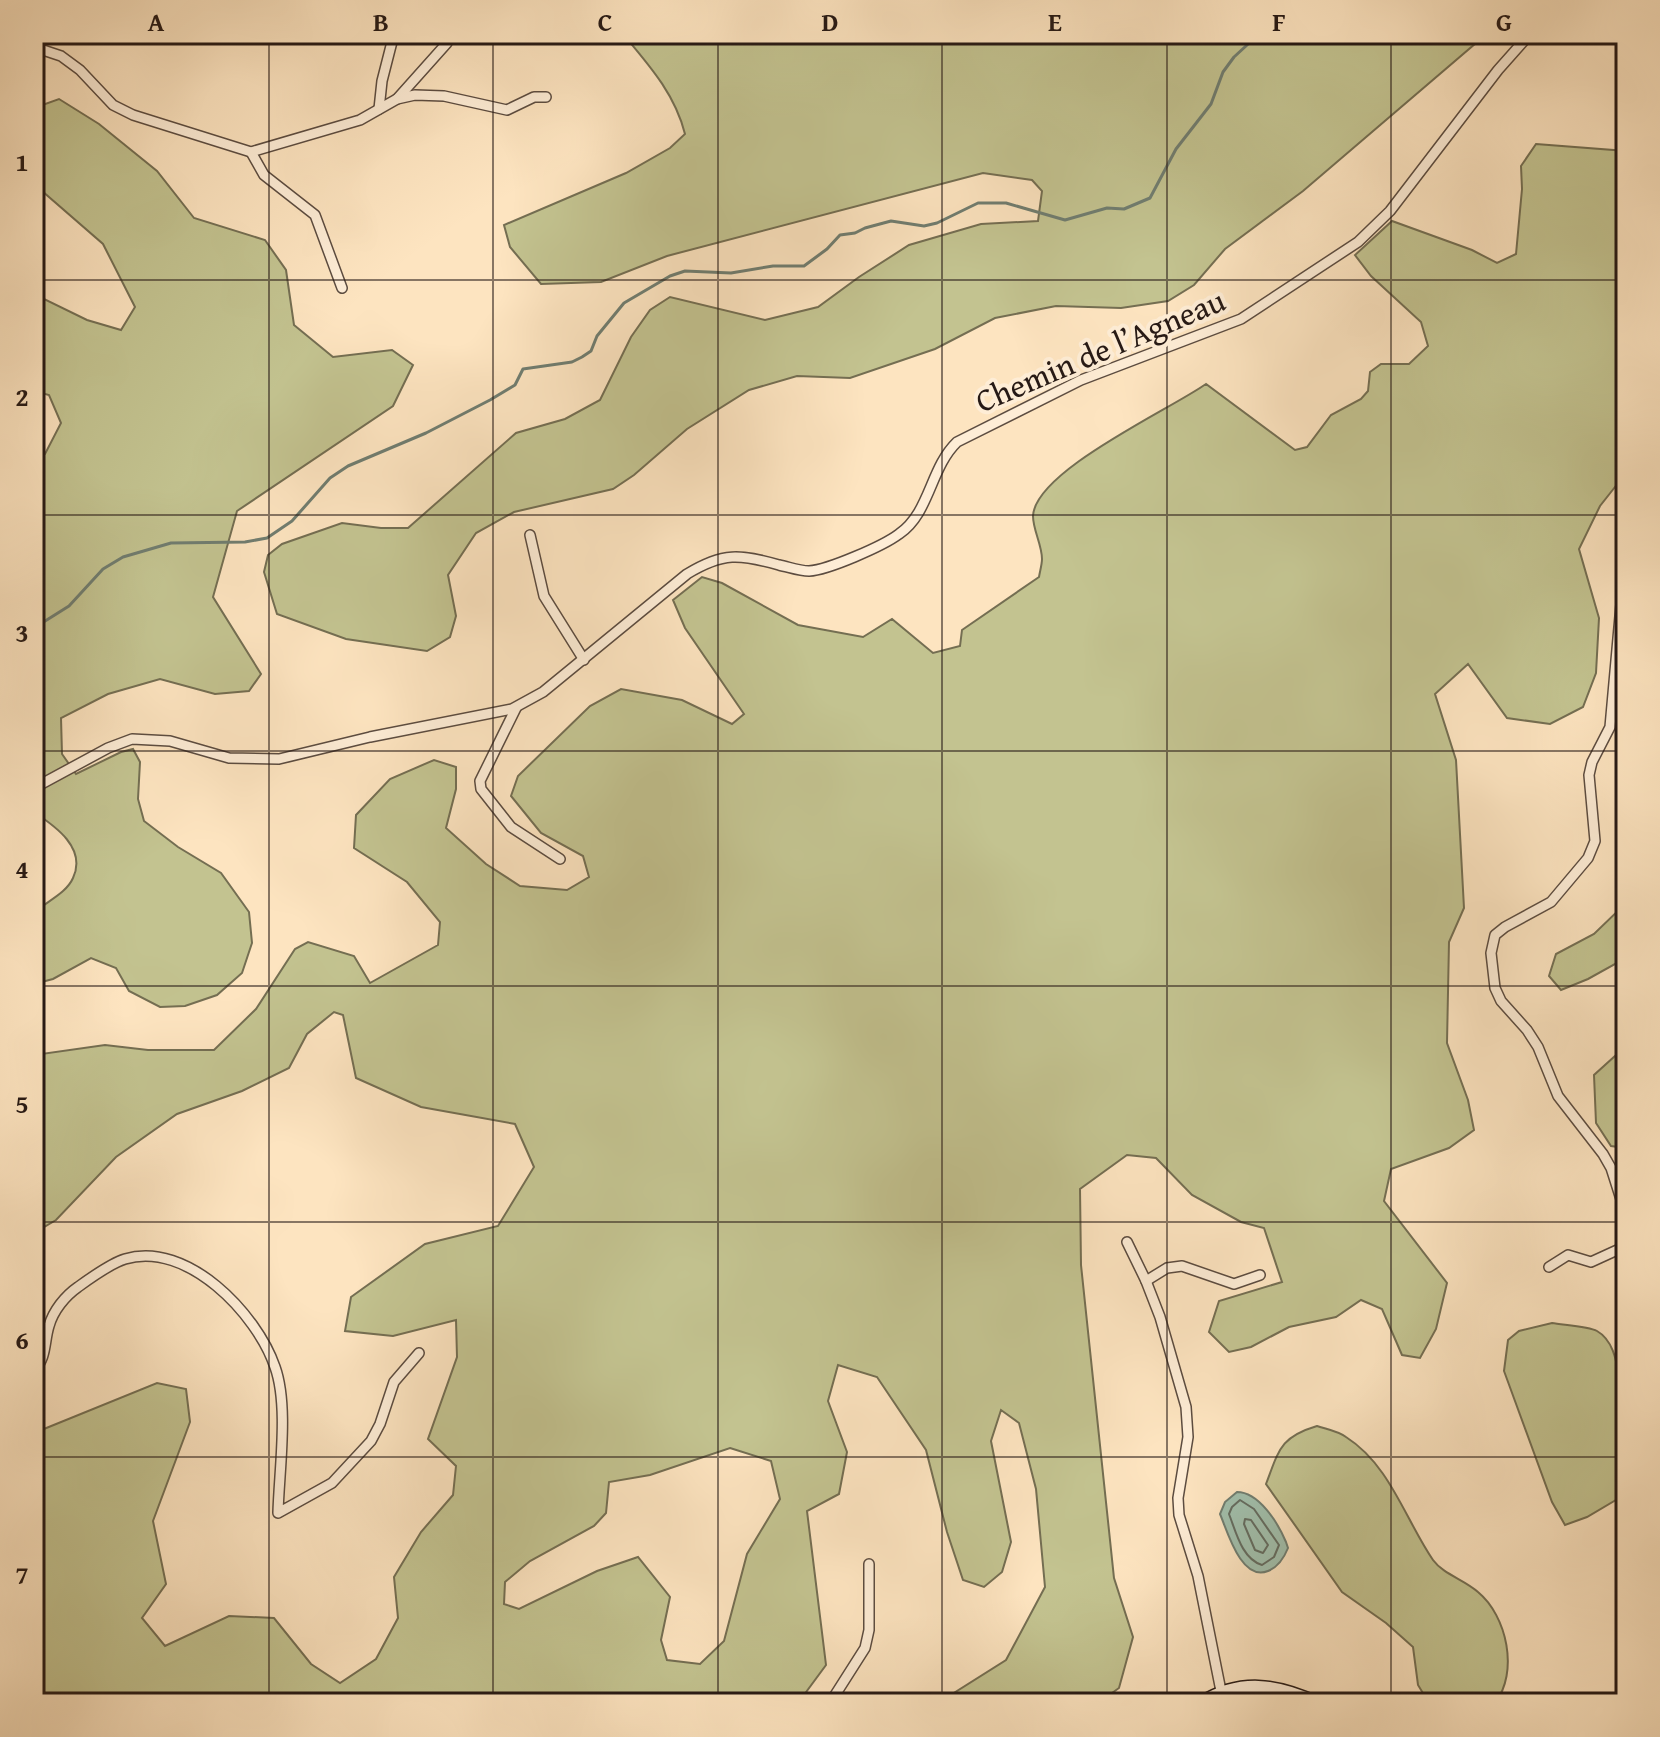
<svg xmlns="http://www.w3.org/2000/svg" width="1660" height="1737" viewBox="0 0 1660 1737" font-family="'Gentium Book Plus',serif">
<rect width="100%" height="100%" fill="#fde4c0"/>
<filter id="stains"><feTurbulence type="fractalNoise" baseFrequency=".0025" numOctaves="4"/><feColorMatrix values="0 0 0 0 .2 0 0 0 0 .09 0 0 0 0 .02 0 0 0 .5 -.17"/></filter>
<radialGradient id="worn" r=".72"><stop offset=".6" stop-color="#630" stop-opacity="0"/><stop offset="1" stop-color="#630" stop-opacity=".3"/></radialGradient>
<g fill="#c3c390" stroke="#746e52" stroke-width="2" fill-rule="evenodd">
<path d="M623 34H1482L1476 43 1303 191 1225 249 1194 285 1168 301 1121 308 1056 306 995 318 935 349 850 378 797 376 749 390 687 429 634 475 613 489 514 512 476 533 448 575 456 616 450 637 427 651 346 639 277 614 264 572 268 555 282 544 342 523 381 528H408L516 433 565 419 600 400 631 337 650 310 670 297 765 320 818 307 859 277 909 245 981 224 1038 221 1042 191 1032 180 983 173 667 256 601 282 541 284 510 247 504 225 626 173 670 148 685 134C675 94 649 65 623 34Z"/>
<path d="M59 99 99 124 157 171 194 218 265 240 286 270 294 325 333 357 392 350 413 365 393 406 237 511 213 597 261 674 249 691 215 694 160 679 108 694 61 718 62 754 76 774 121 752 133 749 140 762 138 799 144 821 178 847 221 873 249 912 252 943 242 973 217 995 185 1006 160 1007 129 991 116 968 91 958 53 979 34 984V913C45 902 66 894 73 878 87 848 55 826 34 812V458L45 454 61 423 49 395 34 391V294L87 320 121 330 135 307 103 244 34 184V108Z"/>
<path d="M1536 144 1626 151V473L1600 506 1579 549 1599 618 1596 673 1583 707 1550 724 1507 718 1468 664 1435 694 1456 760 1464 908 1449 942 1447 1043 1468 1100 1474 1130 1449 1148 1391 1169 1384 1201 1447 1283 1436 1329 1420 1358 1402 1355 1382 1309 1361 1300 1336 1317 1289 1327 1251 1347 1229 1352 1209 1332 1219 1301 1282 1282 1264 1228 1241 1222 1192 1195 1156 1158 1127 1155 1080 1189 1081 1265 1114 1578 1133 1637 1119 1688 1098 1703H938L1006 1660 1045 1587 1036 1489 1019 1423 1001 1410 991 1441 1011 1542 1002 1572 984 1587 963 1580 947 1532 926 1450 877 1377 838 1365 828 1401 847 1452 839 1494 807 1511 826 1665 798 1703H34V1433L157 1383 186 1389 190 1422 153 1521 166 1584 142 1618 165 1646 229 1616 274 1618 311 1664 340 1683 376 1659 398 1618 394 1577 421 1532 453 1495 456 1466 428 1439 457 1357 456 1320 393 1336 345 1331 351 1297 425 1244 498 1226 534 1167 515 1124 421 1107 356 1078 343 1015 334 1012 307 1034 289 1068 242 1091 177 1114 116 1157 56 1220 34 1233V1055L105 1045 148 1050H214L256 1009 295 949 308 942 354 956 370 983 438 945 440 922 407 882 354 848 356 815 390 779 434 760 456 767V789L446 828 486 864 520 886 567 890 589 877 583 856 541 833 511 796 518 776 590 706 621 689 682 700 732 724 744 714 685 628 673 600 702 577 722 583 798 625 863 637 892 619 933 653 960 646 962 630 1039 577C1040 571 1042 564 1042 559 1042 545 1033 530 1033 516 1035 471 1169 410 1206 384L1295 450 1307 447 1331 415 1361 399 1368 391 1370 372 1381 364H1409L1428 346 1421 322 1371 276 1355 255 1392 221 1472 250 1497 263 1516 254 1522 189 1521 166ZM730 1448 771 1461 780 1499 747 1554 724 1641 700 1664 667 1660 661 1640 670 1597 638 1557 597 1571 519 1609 504 1604 505 1582 530 1561 594 1526 606 1513 609 1482 650 1475Z"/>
<path d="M1626 903V958L1588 979 1561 990 1549 976 1556 954 1594 934Z"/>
<path d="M1626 1046V1148L1611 1146 1596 1123 1594 1075Z"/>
<path d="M1552 1323C1563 1325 1588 1326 1597 1331 1620 1344 1617 1381 1626 1402V1494L1587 1517 1565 1525 1552 1502 1504 1371 1508 1340 1519 1331Z"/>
<path d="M1317 1426C1326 1429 1338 1431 1346 1437 1390 1465 1405 1519 1433 1560 1443 1574 1465 1580 1478 1592 1507 1616 1519 1672 1495 1703H1429L1418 1685 1413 1647 1386 1623 1342 1592 1266 1484C1279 1450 1280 1437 1317 1426Z"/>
</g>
<path fill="#a1bfac" stroke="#707d70" stroke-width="2" d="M1237 1492C1259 1492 1278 1523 1286 1542L1288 1548C1284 1558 1278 1567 1268 1571 1241 1582 1227 1530 1220 1514L1225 1502Z"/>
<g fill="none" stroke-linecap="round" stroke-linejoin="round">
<g stroke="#646c60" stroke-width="2">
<path d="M1240 1500 1254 1509 1279 1545 1274 1557 1262 1565C1242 1559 1236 1532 1229 1514L1232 1507Z"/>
<path d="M1245 1519 1251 1520 1268 1545 1263 1553 1255 1550 1244 1524Z"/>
</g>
<path stroke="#707d70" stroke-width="3" d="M34 628 69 606 103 569 123 557 171 543 245 542 267 538 292 521 330 478 348 466 426 433 490 400 515 385 523 369 572 362 582 357 591 351 597 336 624 303 670 276 685 271 731 273 773 266H804L827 249 840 235 855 233 865 228 891 221 924 226 937 223 978 203H1006L1065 220 1107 208 1124 209 1150 198 1176 149 1211 104 1223 72 1234 57 1259 34"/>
<defs>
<g id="minor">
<path d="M34 47 61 56 80 70 113 105 133 115 251 152 360 120 397 99 415 95 444 96 507 110 534 97H546"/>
<path d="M397 99 447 43"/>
<path d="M379 109 382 81 394 34"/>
<path d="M251 152 264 175 315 215 342 288"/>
<path d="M530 535 544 596 584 660"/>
<path d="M1626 595 1621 605 1610 727 1592 762 1589 775 1595 841 1588 858 1551 902 1505 927 1495 935 1491 953 1495 988 1501 1001 1527 1030 1538 1047 1558 1096 1603 1154 1611 1168 1626 1215"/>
<path d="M516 708 480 781 481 789 511 827 560 859"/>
<path d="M34 788 108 748 132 739 170 741 229 758 279 759 370 737 512 709 543 692 687 574C723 552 740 554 779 565 789 567 799 571 809 571 828 570 883 546 899 534 930 513 930 468 957 442L1081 380 1241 319 1358 242 1390 211 1498 70 1530 34"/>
<path d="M1127 1242 1146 1281 1160 1317 1186 1407 1188 1437 1178 1498 1179 1515 1198 1576 1221 1691"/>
<path d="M1549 1267 1568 1255 1591 1262 1626 1246"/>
<path d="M1146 1281 1167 1268 1182 1266 1234 1284 1260 1275"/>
<path d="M34 1371C47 1357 44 1342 49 1326 53 1311 65 1296 78 1287 89 1279 112 1263 125 1259 187 1240 257 1314 275 1367 289 1406 279 1471 278 1513L332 1483 371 1441 380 1424 394 1382 419 1353"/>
<path d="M830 1703 865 1648 869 1630V1564"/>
</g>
<path id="secondary" d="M1201 1703C1240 1679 1276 1684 1317 1703"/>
</defs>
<use href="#minor" stroke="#5c4c40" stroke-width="12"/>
<use href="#secondary" stroke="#261915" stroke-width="15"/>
<use href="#minor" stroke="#feedd6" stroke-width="9"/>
<use href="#secondary" stroke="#feedd6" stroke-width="12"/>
</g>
<path fill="none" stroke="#261915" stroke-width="2" stroke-opacity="0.55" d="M269 34V1703M493 34V1703M718 34V1703M942 34V1703M1167 34V1703M1391 34V1703M34 280H1626M34 515H1626M34 751H1626M34 986H1626M34 1222H1626M34 1457H1626"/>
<g text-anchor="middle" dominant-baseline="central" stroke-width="8" stroke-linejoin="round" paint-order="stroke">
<g font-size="32" fill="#261915" stroke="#feedd6">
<text transform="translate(1100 350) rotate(-23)">Chemin de l’Agneau</text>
</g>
</g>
<rect width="1660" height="1737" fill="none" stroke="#fde4c0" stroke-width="88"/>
<rect x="44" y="44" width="1572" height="1649" fill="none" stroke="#261915" stroke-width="3"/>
<g font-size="26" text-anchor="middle" font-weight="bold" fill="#261915">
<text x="156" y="31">A</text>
<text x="381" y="31">B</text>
<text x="605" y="31">C</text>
<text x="830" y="31">D</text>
<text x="1055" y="31">E</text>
<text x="1279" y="31">F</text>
<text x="1504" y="31">G</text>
<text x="22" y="171">1</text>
<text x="22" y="406">2</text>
<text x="22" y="642">3</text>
<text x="22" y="878">4</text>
<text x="22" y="1113">5</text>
<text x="22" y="1349">6</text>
<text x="22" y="1584">7</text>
</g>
<rect width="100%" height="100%" filter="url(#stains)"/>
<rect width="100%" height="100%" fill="url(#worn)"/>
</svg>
